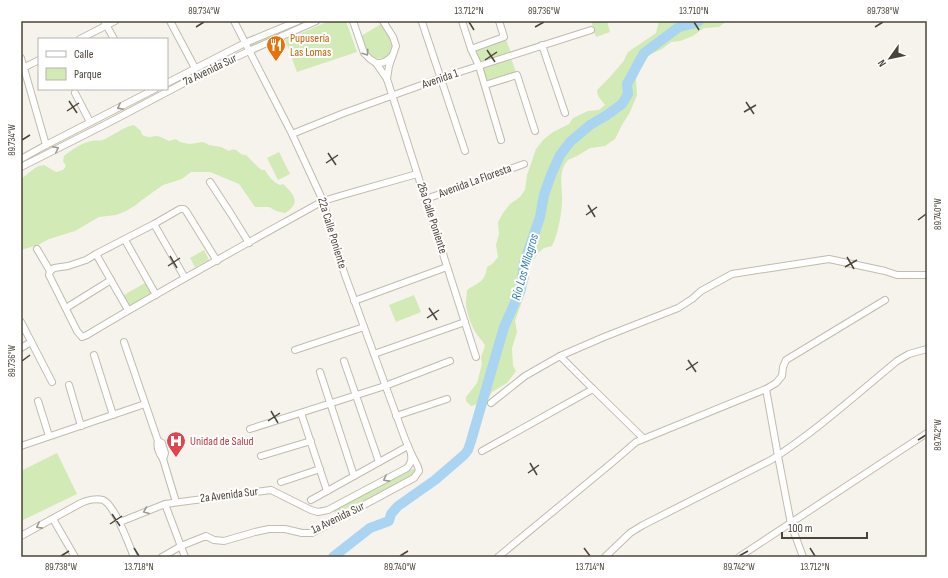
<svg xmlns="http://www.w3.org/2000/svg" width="948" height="578" viewBox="0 0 948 578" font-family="'Sofia Sans Condensed',sans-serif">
<rect width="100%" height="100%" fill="#f6f3ec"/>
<g fill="#d2eab5">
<path d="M301 21H313L253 47 251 44 252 43Z"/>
<path d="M329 21H346L357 52 297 72 285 40Z"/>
<path d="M591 21H607L610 32 596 37Z"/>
<path d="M659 21H727L719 27 704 28 693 36 680 41 671 42 662 49 649 55 641 68 636 79 637 95 630 112 622 125 615 139 605 146 590 148 577 156 568 160C566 163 564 165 563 168 559 180 563 191 562 203 561 217 558 234 552 246L544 248 538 253 529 267V278L525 293 515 321 517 332 512 348 513 366 516 371 507 383 492 392 488 399 485 402 471 406 466 401V397L477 383 482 364 481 357 485 346C483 341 480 339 478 336 472 328 466 312 466 303 466 298 467 294 467 290 479 282 485 282 487 267L492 264 498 257 496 245 499 234 498 222 503 213 510 204 520 197 525 190 527 175 536 149 544 139 553 132 569 124 573 118 588 111 599 110 605 105 598 96 597 90 609 78 623 62 628 52 656 33Z"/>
<path d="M381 24C386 31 391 37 393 46 395 56 381 62 373 57 366 52 364 43 361 36Z"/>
<path d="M506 40 512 55 479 66 473 52Z"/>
<path d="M511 58 517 75 485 85 480 69Z"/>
<path d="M134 125 141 131 142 135C150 138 149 137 156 136 160 136 165 139 169 141L176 139 180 142 184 143 190 144 202 142 206 143 209 145 221 147 229 151C238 146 238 156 246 155L258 167 262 170H265C269 177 272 181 280 185L283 184C288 189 299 198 293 206 291 209 288 211 285 213L276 211 269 207H255L239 184 210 172H191L182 179 163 185 142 200 136 205 126 211 116 215 99 217 75 231 49 239 38 245 21 250V179L35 168 39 166 44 165 56 172 63 170 66 166 63 161 64 156C71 150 82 143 91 141 95 140 99 141 103 140 114 135 123 127 134 125Z"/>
<path d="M279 152 290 174 278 180 267 158Z"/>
<path d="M204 250 209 260 195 267 190 258Z"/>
<path d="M145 283 152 294 129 307 122 296Z"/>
<path d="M414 295 421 312 396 322 389 305Z"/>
<path d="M57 453 77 494 21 521V471Z"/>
<path d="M413 469 416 470V472L413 477 392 486 359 506 356 503 337 514 333 510 409 470Z"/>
</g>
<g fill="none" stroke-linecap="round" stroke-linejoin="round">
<path stroke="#a9d4f2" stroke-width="10" d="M333 557 370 528 389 521 391 514 398 506 435 480 464 455 468 450 471 441 504 327 521 289 524 263 540 217 544 195 551 175 560 155 570 142 590 125 607 115 622 104 628 94 627 84 644 53 679 27 696 23 699 21"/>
<defs>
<g id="street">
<path d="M104 21 114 39"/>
<path d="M170 21 195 68"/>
<path d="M353 21 364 53 370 59 376 63 387 79 476 357"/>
<path d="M383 21 393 37 396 46 389 66 387 79"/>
<path d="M462 21 471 49 479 66 501 140"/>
<path d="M422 22 465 151"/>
<path d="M80 39 115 21"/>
<path d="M542 45 565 113"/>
<path d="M471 49 504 37 499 21"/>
<path d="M21 58 46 145"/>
<path d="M376 63C383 64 387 61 392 56"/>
<path d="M21 69 39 60"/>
<path d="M167 83 245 43 298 21"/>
<path d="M485 85 517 75 535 131"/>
<path d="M75 93 90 122"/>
<path d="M292 134 344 113 441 78 591 30"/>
<path d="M21 159 46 145 155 89"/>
<path d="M21 167 110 122 199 75 249 51 316 21"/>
<path d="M210 182 231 214 249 243"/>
<path d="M426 199 524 164"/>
<path d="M154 224 185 278"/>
<path d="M125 240 156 295"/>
<path d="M37 249 50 271 49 275 77 331 82 337 87 335C165 288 244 245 323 201L343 195 417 174"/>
<path d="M96 254 128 310"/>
<path d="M50 271 54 268 68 266 86 260 96 254 154 224 180 209H184L186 211 217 261"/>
<path d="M354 301 447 267"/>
<path d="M66 308 111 280"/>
<path d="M21 322 52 382"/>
<path d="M124 342 158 441C156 447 160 455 163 459L176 502"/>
<path d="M21 348 31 342"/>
<path d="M295 350 364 327"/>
<path d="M374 354 465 322"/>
<path d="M94 355 113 415"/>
<path d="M560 356 604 337 678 308 692 299 701 291 732 274 829 259 885 271 897 275H927"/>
<path d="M344 361 379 462"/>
<path d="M320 372 354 476"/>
<path d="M69 385 81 426"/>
<path d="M593 389 643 438"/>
<path d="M766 389 778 456 791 524 803 557"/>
<path d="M38 401 49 436"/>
<path d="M301 413 327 491"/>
<path d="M396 416 447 399"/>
<path d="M250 429 385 386 450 361"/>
<path d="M158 441 162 443 165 453 163 459"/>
<path d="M21 446 145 404"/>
<path d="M482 451 593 389 560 356 525 376 491 403"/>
<path d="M261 456 311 441"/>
<path d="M281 482 320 469"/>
<path d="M311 500 408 446"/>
<path d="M165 504 185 557"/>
<path d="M53 519 75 557"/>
<path d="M120 522 165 504 271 490 311 510 318 512 328 510 407 468C411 463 412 460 411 454"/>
<path d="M21 536 81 503C87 500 97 498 103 500 115 505 129 545 134 557"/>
<path d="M162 557 181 546 206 536 214 540 224 541 255 532 269 529H285L302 533H312L414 478 419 471 418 467 411 453 405 439 345 275 336 249 323 201 292 134 234 21"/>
<path d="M498 557 614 461 636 442 766 389 776 383 782 376 783 367 786 360 885 300"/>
<path d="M605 557 630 533 643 525 771 460C816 431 856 395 897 361L909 354 927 349"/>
<path d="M739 557 927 433"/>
</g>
</defs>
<use href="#street" stroke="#c2bbae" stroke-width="8"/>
<use href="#street" stroke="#fff" stroke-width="6"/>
</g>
<defs><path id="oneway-chevron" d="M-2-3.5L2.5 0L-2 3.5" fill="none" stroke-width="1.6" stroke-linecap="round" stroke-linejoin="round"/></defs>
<g stroke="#9c9892">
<use href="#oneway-chevron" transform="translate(366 53) rotate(56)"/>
<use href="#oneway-chevron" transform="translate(120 107) rotate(153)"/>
<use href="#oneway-chevron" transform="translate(56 149) rotate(-26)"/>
<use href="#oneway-chevron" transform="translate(386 479) rotate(152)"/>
<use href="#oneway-chevron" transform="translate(146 511) rotate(157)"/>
<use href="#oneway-chevron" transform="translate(39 526) rotate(152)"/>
</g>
<path fill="none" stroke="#4b4439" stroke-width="1.5" d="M469 22 474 30M694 22 699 30M196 27 204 22M535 27 544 22M875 27 883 22M487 50 495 62M485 60 497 52M69 101 77 113M746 102 754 114M67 111 79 103M744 112 756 105M22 140 30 135M328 153 336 165M326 163 338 155M588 205 595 217M586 215 597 207M918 220 926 214M170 256 177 268M847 257 854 269M168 266 180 258M845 267 857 260M429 308 437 320M427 318 439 310M688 360 696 372M22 361 30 355M686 370 698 362M271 411 278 423M268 421 280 413M918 440 926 435M530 463 537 475M528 473 539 465M112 514 120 526M110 524 122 516M134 548 139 556M584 548 590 556M810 548 815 556M61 556 69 551M400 556 408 551M739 556 748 551"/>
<defs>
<symbol id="restaurant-pin" viewBox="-11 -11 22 30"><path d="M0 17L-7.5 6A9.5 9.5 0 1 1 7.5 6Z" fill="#e8710a" stroke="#fff"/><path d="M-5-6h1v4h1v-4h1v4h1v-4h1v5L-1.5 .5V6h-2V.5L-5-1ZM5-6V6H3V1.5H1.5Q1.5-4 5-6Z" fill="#fff"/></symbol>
<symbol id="hospital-pin" viewBox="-11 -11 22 30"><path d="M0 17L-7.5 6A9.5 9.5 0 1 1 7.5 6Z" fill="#e0444e" stroke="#fff"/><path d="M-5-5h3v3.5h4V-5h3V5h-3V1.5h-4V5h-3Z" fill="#fff"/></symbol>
</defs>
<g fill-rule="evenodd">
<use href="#restaurant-pin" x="265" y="34" width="22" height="30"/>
<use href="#hospital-pin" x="165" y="430" width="22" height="30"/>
</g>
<g text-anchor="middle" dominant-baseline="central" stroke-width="4" stroke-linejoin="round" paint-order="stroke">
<g font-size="12" fill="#c56008" stroke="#fff" text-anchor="start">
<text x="290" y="38">Pupusería<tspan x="290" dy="14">Las Lomas</tspan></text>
</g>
<g font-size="12" fill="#4b4439" stroke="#fff">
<text transform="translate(210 70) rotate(-26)">7a Avenida Sur</text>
<text transform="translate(440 79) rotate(-19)">Avenida 1</text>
<text transform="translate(475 181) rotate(-20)">Avenida La Floresta</text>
<text transform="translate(432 218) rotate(72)">26a Calle Poniente</text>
<text transform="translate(332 233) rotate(73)">22a Calle Poniente</text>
<text transform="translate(229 495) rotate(-7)">2a Avenida Sur</text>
<text transform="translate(338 518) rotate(-26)">1a Avenida Sur</text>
</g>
<g font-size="12" fill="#be3a42" stroke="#fff" text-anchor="start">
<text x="190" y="441">Unidad de Salud</text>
</g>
<g font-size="13" font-style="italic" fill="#2e7ab2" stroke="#fff">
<text transform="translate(525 267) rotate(-74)">Río Los Milagros</text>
</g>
</g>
<rect width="948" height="578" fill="none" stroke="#ffffff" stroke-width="44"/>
<rect x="38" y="38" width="130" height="52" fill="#ffffff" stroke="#b7b4b0"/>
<rect x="46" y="51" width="20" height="6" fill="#ffffff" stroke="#b7b4b0"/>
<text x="74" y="58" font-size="12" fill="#4b4439">Calle</text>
<rect x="46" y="68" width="20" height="12" fill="#d2eab5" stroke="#b7b4b0"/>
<text x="74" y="78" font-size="12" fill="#4b4439">Parque</text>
<g transform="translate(890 58) rotate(237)" stroke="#ffffff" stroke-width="3" paint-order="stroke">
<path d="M0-3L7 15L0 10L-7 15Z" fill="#4b4439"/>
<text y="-6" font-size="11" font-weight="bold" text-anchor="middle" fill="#4b4439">N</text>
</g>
<path d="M782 532v6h85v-6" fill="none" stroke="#4b4439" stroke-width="2"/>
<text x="788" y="532" font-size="12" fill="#4b4439" stroke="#ffffff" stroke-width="3" paint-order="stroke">100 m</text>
<rect x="22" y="22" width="904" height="534" fill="none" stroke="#4b4439" stroke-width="1.5"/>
<g font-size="10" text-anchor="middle" fill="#4b4439">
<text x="204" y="14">89.734°W</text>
<text x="469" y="14">13.712°N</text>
<text x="544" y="14">89.736°W</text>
<text x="694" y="14">13.710°N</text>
<text x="883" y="14">89.738°W</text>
<text transform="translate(11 140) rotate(-90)" y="4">89.734°W</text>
<text transform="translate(937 214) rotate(-90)" y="4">89.740°W</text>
<text transform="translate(11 361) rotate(-90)" y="4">89.736°W</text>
<text transform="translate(937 435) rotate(-90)" y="4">89.742°W</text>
<text x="61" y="570">89.738°W</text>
<text x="139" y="570">13.718°N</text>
<text x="400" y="570">89.740°W</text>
<text x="590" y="570">13.714°N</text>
<text x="739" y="570">89.742°W</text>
<text x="815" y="570">13.712°N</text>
</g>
</svg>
